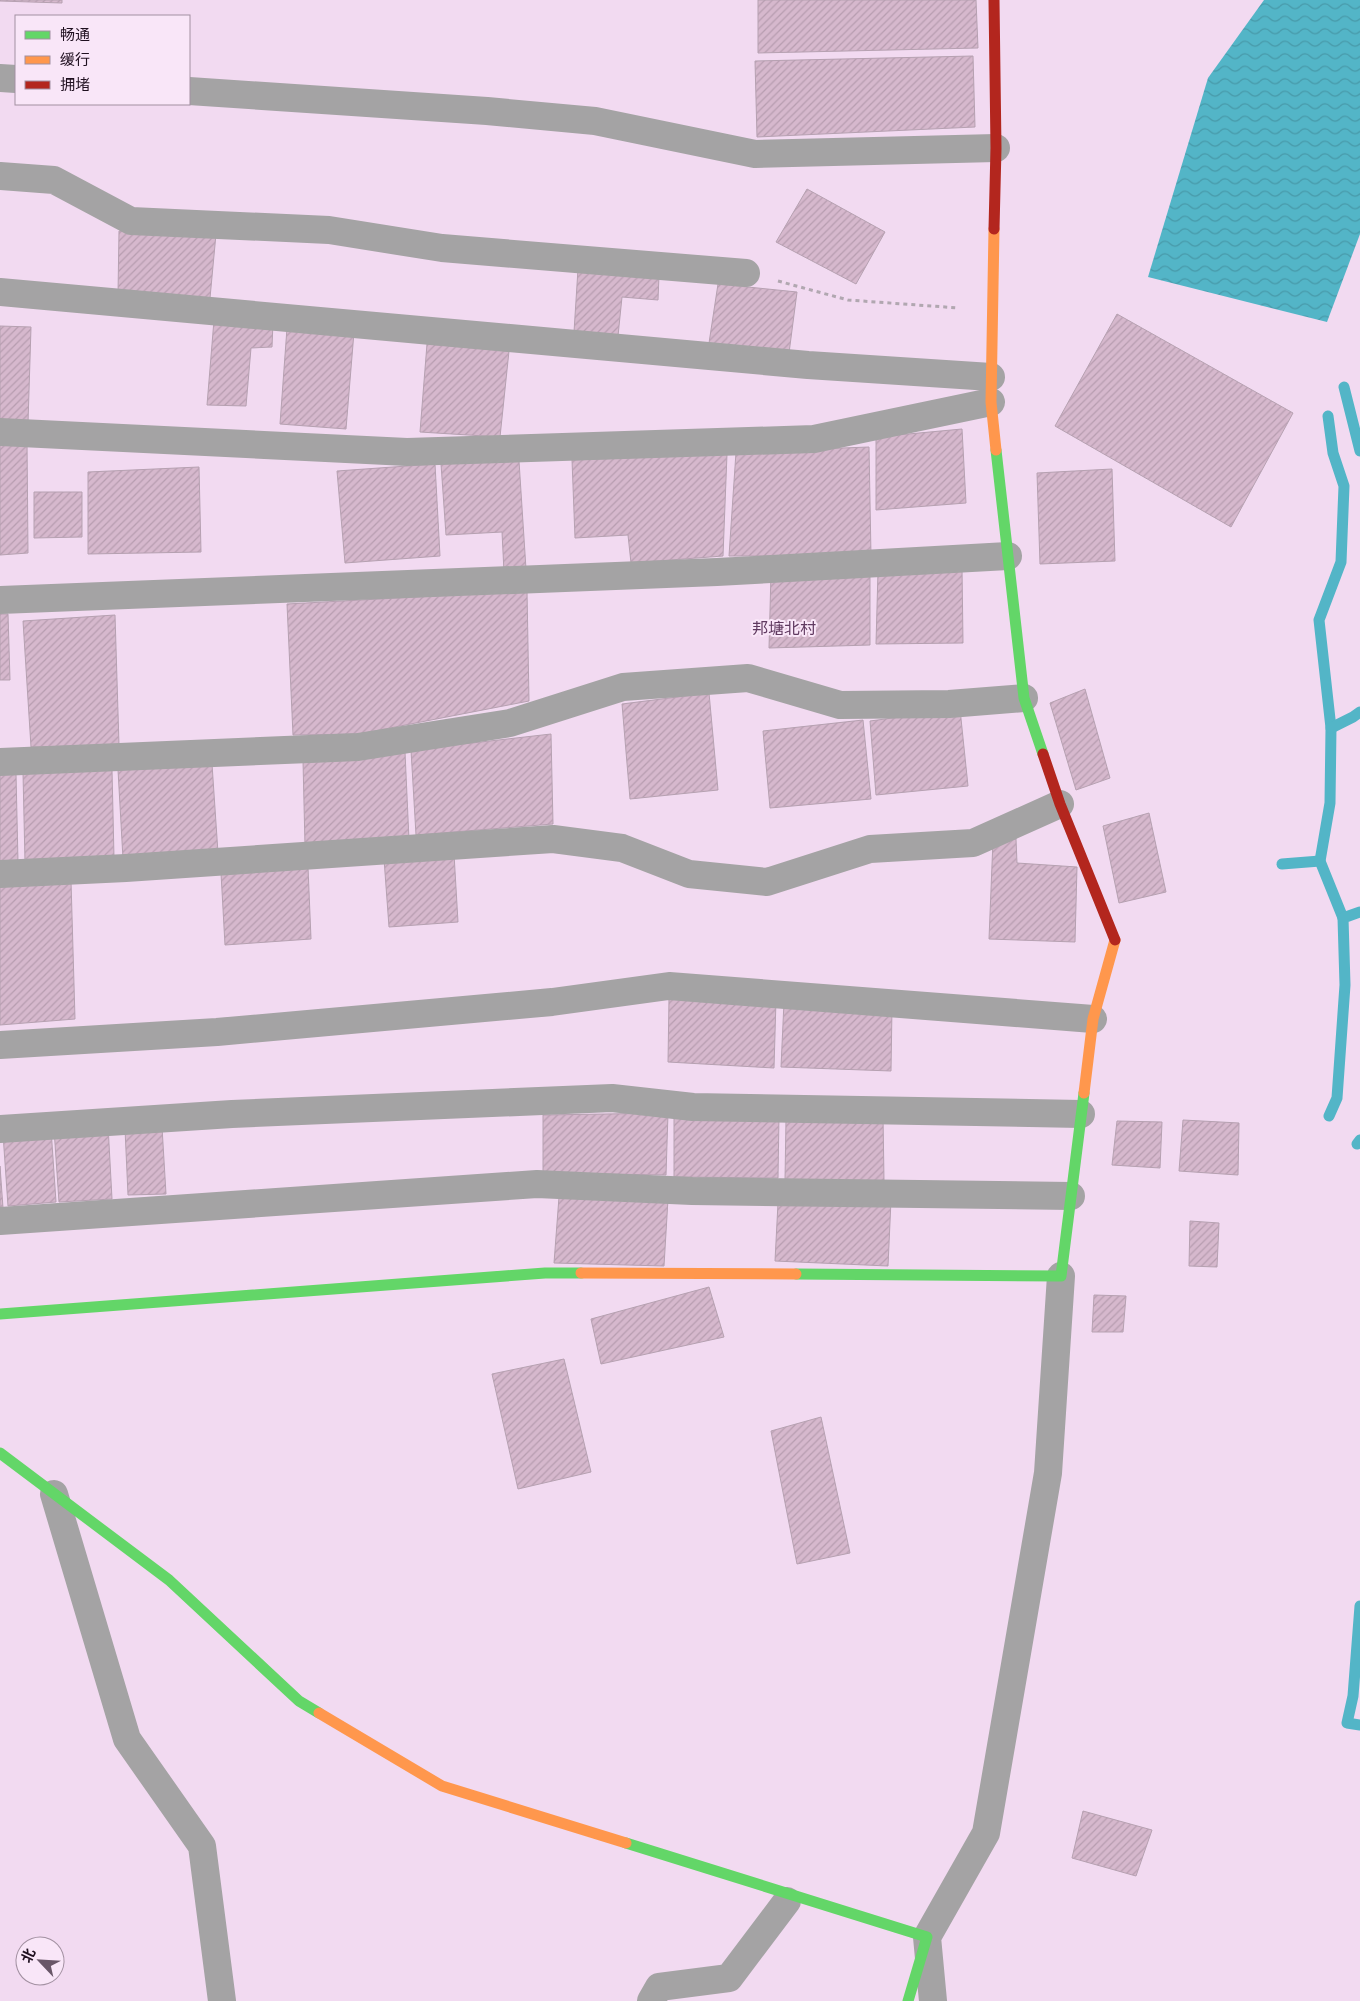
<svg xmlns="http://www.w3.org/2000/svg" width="1360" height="2001" viewBox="0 0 1360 2001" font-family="Roboto,'Noto Sans SC',sans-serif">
<defs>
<pattern id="water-waves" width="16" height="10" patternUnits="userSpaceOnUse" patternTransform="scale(1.25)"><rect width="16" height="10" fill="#53b5c7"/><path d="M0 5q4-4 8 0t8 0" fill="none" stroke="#489aaa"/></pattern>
<pattern id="building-hatch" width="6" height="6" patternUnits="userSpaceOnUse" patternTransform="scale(1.25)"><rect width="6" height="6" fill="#d6b8cd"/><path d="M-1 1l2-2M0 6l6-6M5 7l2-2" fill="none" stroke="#b79db0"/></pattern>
</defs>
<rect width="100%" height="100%" fill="#f2daf1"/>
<path fill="url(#water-waves)" d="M1264 0H1360V234L1327 322 1148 277 1208 78Z"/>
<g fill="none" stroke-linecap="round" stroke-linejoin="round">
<g stroke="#53b5c7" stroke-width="11">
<path d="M1344 387 1360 451"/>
<path d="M1328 416 1333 453 1344 486 1341 562 1319 620 1331 728 1330 803 1320 861 1343 918"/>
<path d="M1331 728 1353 717 1360 712"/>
<path d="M1282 864 1320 861"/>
<path d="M1329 1116 1337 1098 1345 985 1343 918 1360 912"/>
<path d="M1357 1144 1360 1140"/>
<path d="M1360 1606 1353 1696 1347 1723 1360 1725"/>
</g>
</g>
<g fill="url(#building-hatch)" stroke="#b6a1b1">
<path d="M0 0H62V3L0 1Z"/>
<path d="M758 0H976L978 48 758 53Z"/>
<path d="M973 56 975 127 757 137 755 61Z"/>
<path d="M807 189 885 232 856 284 776 242Z"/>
<path d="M119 231 216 234 210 298 118 294Z"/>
<path d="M578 269 659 275 658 300 622 297 618 336 574 332Z"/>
<path d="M718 284 797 292 789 353 709 343Z"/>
<path d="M1117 314 1293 413 1231 527 1055 426Z"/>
<path d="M214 320 273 322 272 347 251 348 246 406 207 405Z"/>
<path d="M0 326 31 327 28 423 0 422Z"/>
<path d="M287 328 354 332 346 429 280 424Z"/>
<path d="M427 344 509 351 500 437 420 432Z"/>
<path d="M962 429 966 503 876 510V437Z"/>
<path d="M0 441H27L28 553 0 555Z"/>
<path d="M869 447 871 556H729L736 452Z"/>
<path d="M727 454 723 556 631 563 628 535 575 538 572 460Z"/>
<path d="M519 461 526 569 504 572 502 532 446 535 441 464Z"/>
<path d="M435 464 440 556 345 563 337 471Z"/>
<path d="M199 467 201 552 88 554V472Z"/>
<path d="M1112 469 1115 561 1040 564 1037 473Z"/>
<path d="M34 492H82V537L34 538Z"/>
<path d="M962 568 963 643 876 644 878 571Z"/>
<path d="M870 570V645L769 648 771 573Z"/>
<path d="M527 591 529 701 359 734 293 735 287 604Z"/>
<path d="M0 614H8L10 680H0Z"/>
<path d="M115 615 119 745 31 747 23 621Z"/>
<path d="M1085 689 1110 778 1076 790 1050 703Z"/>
<path d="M709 693 718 790 630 799 622 704Z"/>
<path d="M960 709 968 786 876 795 870 721Z"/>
<path d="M863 720 871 799 770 808 763 731Z"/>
<path d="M551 734 553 824 416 835 411 750Z"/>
<path d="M405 752 409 840 305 846 303 761Z"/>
<path d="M212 764 218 853 123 859 118 770Z"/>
<path d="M112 770 114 858 25 862 23 773Z"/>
<path d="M0 774H16L18 862 0 863Z"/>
<path d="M1149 813 1166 892 1119 903 1103 826Z"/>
<path d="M1016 839 1017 863 1077 867 1075 942 989 939 993 840Z"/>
<path d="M454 854 458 922 389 927 384 859Z"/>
<path d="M308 867 311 939 225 945 221 873Z"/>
<path d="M71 881 75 1019 0 1025V886Z"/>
<path d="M669 998 776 1000 774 1068 668 1062Z"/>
<path d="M784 1002 892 1008 891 1071 781 1067Z"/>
<path d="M668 1113 666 1175 543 1173V1115Z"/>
<path d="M674 1115H779L778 1178 674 1177Z"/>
<path d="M883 1116 884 1181 785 1180 786 1119Z"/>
<path d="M1183 1120 1239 1123 1238 1175 1179 1171Z"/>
<path d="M1117 1121 1162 1122 1160 1168 1112 1165Z"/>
<path d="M108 1125 112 1199 59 1202 54 1129Z"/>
<path d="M162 1127 166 1194 128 1195 125 1129Z"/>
<path d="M51 1129 56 1202 8 1206 3 1134Z"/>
<path d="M0 1166 3 1208H0Z"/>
<path d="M559 1197 668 1199 664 1266 554 1263Z"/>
<path d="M891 1200 888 1266 775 1261 778 1203Z"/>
<path d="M1190 1221 1219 1223 1217 1267 1189 1266Z"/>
<path d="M709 1287 724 1337 601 1364 591 1319Z"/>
<path d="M1094 1295 1126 1296 1123 1332H1092Z"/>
<path d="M564 1359 591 1472 518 1489 492 1374Z"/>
<path d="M821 1417 850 1553 797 1564 771 1431Z"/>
<path d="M1083 1811 1152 1830 1136 1876 1072 1858Z"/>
</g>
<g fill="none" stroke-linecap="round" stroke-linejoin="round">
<path stroke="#b1a7b0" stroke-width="3" stroke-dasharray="4 4" stroke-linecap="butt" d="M778 281 848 300 959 308"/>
<g stroke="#a4a3a4" stroke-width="28">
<path d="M0 78 16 79"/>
<path d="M189 91 487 111 595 121 755 154 996 148"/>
<path d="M0 176 54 180 131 221 329 230 442 248 746 273"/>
<path d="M0 292 808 365 991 377"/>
<path d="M0 432 407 452 814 439 991 402"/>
<path d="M0 600 717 572 1008 556"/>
<path d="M0 762 358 747 510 723 623 687 748 678 840 705 949 704 1024 698"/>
<path d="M0 874 126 868 553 839 622 848 689 874 767 882 870 849 973 843 1060 804"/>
<path d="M0 1045 217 1032 552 1002 669 986 1093 1019"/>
<path d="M0 1129 232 1114 612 1098 693 1107 1081 1114"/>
<path d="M0 1221 537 1184 692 1191 1071 1196"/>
<path d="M54 1494 127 1739 202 1846 222 2001"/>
<path d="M651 2001 659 1987 729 1978 787 1901"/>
<path d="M933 2001 927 1937 986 1833 1048 1473 1061 1276"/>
</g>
<g stroke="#63d668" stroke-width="11">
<path d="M996 450 1024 698 1043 754"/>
<path d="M796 1274 1061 1276 1084 1093"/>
<path d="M0 1314 545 1273H581"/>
<path d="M0 1453 169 1580 299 1701 319 1713"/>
<path d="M626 1843 927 1937 908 2001"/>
</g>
<g stroke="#ff974d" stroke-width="11">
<path d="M994 229 991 402 996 450"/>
<path d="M1084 1093 1093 1019 1115 940"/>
<path d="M581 1273 796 1274"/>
<path d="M319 1713 442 1786 626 1843"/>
</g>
<g stroke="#b3261e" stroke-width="11">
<path d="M994 0 996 148 994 229"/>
<path d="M1043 754 1060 804 1115 940"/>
</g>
</g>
<g text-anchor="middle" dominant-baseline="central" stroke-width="4" stroke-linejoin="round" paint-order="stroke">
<g font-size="16" fill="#603a60" stroke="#f9e6f8">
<text x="784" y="628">邦塘北村</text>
</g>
</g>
<rect x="15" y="15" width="175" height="90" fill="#f9e6f8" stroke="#a290a1"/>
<rect x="25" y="31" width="25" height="8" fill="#63d668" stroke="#a290a1"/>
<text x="60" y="40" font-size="15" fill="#1f0f1f">畅通</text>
<rect x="25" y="56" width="25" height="8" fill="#ff974d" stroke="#a290a1"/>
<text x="60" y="65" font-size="15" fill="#1f0f1f">缓行</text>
<rect x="25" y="81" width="25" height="8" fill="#b3261e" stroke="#a290a1"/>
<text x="60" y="90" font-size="15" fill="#1f0f1f">拥堵</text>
<g transform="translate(40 1961) rotate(295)"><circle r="24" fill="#f9e6f8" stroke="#a290a1"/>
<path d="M0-4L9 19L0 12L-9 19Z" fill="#695668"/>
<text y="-8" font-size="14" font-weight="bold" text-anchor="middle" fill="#1f0f1f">北</text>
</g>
</svg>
